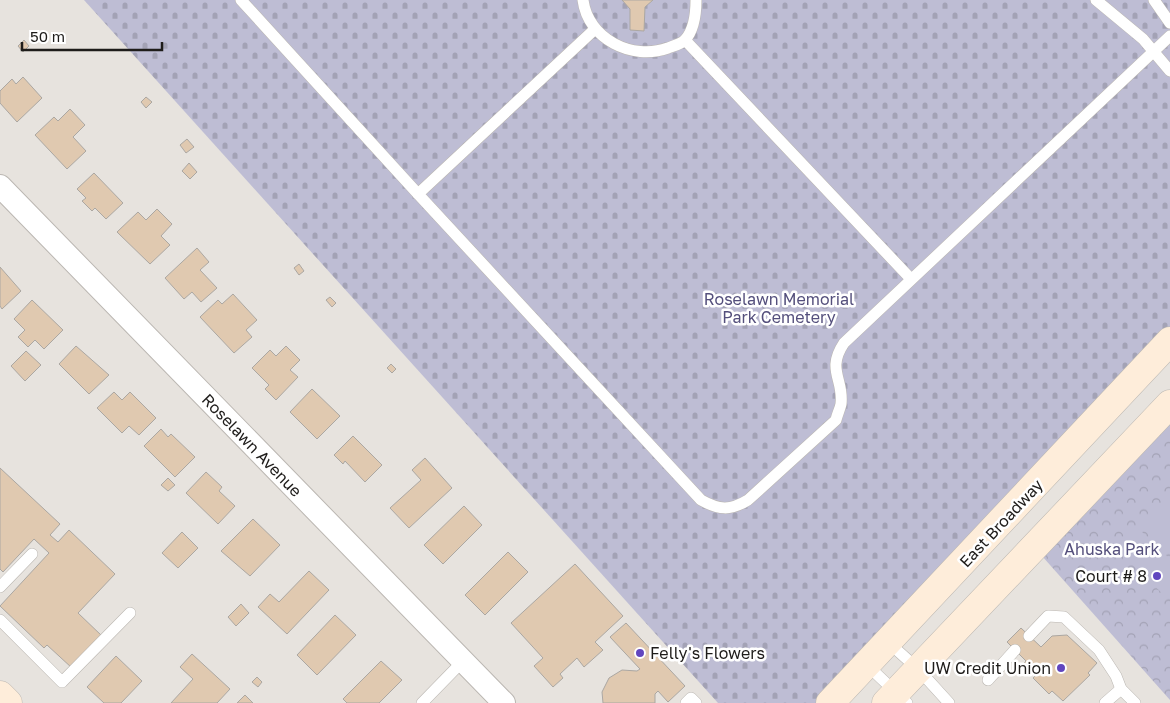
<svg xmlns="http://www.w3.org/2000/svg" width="1170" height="703" viewBox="0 0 1170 703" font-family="'Golos Text',sans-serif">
<defs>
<pattern id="cemetery-stones" width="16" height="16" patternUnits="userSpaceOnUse" patternTransform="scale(1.25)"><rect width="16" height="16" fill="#bebdd4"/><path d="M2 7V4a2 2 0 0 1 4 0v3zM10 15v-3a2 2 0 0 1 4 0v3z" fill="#a3a2b5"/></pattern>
<pattern id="park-crowns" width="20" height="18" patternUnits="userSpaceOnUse" patternTransform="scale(1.25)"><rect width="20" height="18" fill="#bebdd4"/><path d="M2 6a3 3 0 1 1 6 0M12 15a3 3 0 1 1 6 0" fill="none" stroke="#a3a2b5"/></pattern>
</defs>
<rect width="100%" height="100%" fill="#e7e3de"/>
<path fill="url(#cemetery-stones)" d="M84 0H1170V341L830 703H718Z"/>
<path fill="url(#park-crowns)" d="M1170 404V700L1034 547Z"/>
<g fill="#bebdd4">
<path d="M1167 499 1170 502V545L1145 521Z"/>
<path d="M1139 529 1170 559V593L1166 597 1118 551Z"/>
</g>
<g fill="#e0c9b0" stroke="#aba7a2">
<path d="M622 0H653L645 7 644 31 630 30V9Z"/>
<path d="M24 40 29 46 23 52 18 46Z"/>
<path d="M23 77 42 98 17 122 0 103V91L12 79 16 84Z"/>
<path d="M146 97 152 102 146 108 141 102Z"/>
<path d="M70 109 85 125 73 137 86 151 67 169 35 135 54 117 58 121Z"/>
<path d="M187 139 194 147 186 153 180 145Z"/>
<path d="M189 163 197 172 190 179 182 171Z"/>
<path d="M94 173 123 203 106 219 95 208 92 211 82 201 86 198 77 189Z"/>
<path d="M157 209 172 224 161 236 170 245 150 264 117 232 138 212 146 220Z"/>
<path d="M197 248 209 262 200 270 217 288 201 302 192 292 184 299 165 278Z"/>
<path d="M299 264 304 271 299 275 294 268Z"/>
<path d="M0 267 21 291 2 309 0 306Z"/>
<path d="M233 294 257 320 246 330 252 337 234 353 200 317 218 300 222 304Z"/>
<path d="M330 297 336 303 332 307 326 300Z"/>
<path d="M32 300 63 330 44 349 35 340 28 347 18 337 25 330 14 319Z"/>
<path d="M76 346 109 375 89 394 59 364Z"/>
<path d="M286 346 300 360 290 370 298 377 276 400 265 389 269 385 252 368 270 350 276 356Z"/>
<path d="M26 351 41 365 25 381 11 366Z"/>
<path d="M391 364 396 369 392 373 387 368Z"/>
<path d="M312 389 340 416 317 439 290 412Z"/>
<path d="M114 392 122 400 130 392 156 418 139 435 129 426 122 433 97 408Z"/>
<path d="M161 429 168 437 171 434 195 457 175 477 144 446Z"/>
<path d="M353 436 382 465 365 482 345 461 343 464 334 455Z"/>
<path d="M425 458 452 488 409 528 390 508 421 480 412 470Z"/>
<path d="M0 468 60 524 50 535 58 542 69 530 115 574 78 613 102 636 72 668 47 645 44 648 0 606 49 553 34 539 3 572 0 569Z"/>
<path d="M206 472 222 487 219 491 235 506 218 524 186 493Z"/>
<path d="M168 478 175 485 168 491 161 485Z"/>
<path d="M464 506 482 525 443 564 424 545Z"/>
<path d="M253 519 280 545 250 576 221 551Z"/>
<path d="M182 532 198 548 178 568 162 553Z"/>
<path d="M508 552 528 572 485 615 465 595Z"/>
<path d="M575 564 623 616 595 642 603 650 584 667 577 658 560 674 563 678 553 687 534 666 543 658 511 623Z"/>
<path d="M309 571 329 590 287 634 258 607 270 594 279 602Z"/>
<path d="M241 604 249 613 236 626 228 617Z"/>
<path d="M335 615 356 635 317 675 297 655Z"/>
<path d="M626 623 685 686 668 702 658 691 655 694V703H603L602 692 609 678 622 670 637 671 640 669 610 637Z"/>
<path d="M1021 628 1041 647 1052 636 1067 635 1097 663 1088 673 1090 675 1063 701 1052 691 1049 694 1033 678 1036 675 1024 663 1026 661 1007 642Z"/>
<path d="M192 654 230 689 217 703H171L193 679 180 667Z"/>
<path d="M116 656 142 681 121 703H104L87 687Z"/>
<path d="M381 661 402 680 379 703H347L343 699Z"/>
<path d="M257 677 262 682 258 687 252 682Z"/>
<path d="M245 695 253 703H237Z"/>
</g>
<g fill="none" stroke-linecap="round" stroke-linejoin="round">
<defs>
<g id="lane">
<path d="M241 0 418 194"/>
<path d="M583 0C588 39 632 61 668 48 673 46 681 44 685 40 694 30 696 13 696 0"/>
<path d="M1096 0 1143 39 1170 71"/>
<path d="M1154 0 1170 23"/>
<path d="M595 29 418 194 701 500C719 510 730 511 748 500L836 420C837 415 840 409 841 404 844 379 826 370 844 343L1170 36"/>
<path d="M685 40 911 279"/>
<path d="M0 587 32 554"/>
<path d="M0 620 62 682 130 613"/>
<path d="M1029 636 1048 616 1064 617 1099 650 1116 676 1121 689 1135 703"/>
<path d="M888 642 919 670 949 703"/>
<path d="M866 664 907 703"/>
<path d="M988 680 1015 650"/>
<path d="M422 703 463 661"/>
<path d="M686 703 691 698 696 703"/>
<path d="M1105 703 1121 689"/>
</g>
<path id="street" d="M0 186 504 703"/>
<g id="secondary">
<path d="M0 695 8 703"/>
<path d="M830 703 1170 341"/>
<path d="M886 703 1170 404"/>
</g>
</defs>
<use href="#lane" stroke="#bbb7b2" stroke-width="12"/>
<use href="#street" stroke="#bbb7b2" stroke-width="24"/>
<use href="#secondary" stroke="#bbb7b2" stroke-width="29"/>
<use href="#lane" stroke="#fff" stroke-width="11"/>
<use href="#street" stroke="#fff" stroke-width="22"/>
<use href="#secondary" stroke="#feedda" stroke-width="28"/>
</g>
<g fill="#6146bf" stroke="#fff" stroke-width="2">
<circle cx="1157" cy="576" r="5"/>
<circle cx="640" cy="653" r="5"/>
<circle cx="1061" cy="668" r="5"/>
</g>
<g text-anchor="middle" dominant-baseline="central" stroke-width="5" stroke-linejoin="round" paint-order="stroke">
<g font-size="16" fill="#544f7c" stroke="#fff">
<text x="779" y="299">Roselawn Memorial<tspan x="779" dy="18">Park Cemetery</tspan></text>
<text x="1112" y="549">Ahuska Park</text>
</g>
<g font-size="16" fill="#1e1c1a" stroke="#fff">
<text transform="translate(252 445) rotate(46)">Roselawn Avenue</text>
<text transform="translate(1001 523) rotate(-47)">East Broadway</text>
</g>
<g font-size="16" fill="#1e1c1a" stroke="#fff" text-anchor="end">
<text x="1147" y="576">Court # 8</text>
<text x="650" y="653" text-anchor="start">Felly's Flowers</text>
<text x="1051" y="668">UW Credit Union</text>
</g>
</g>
<path d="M22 42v8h140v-8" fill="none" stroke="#1e1c1a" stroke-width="2.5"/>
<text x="30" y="42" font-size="15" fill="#1e1c1a" stroke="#ffffff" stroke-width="4" paint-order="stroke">50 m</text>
</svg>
